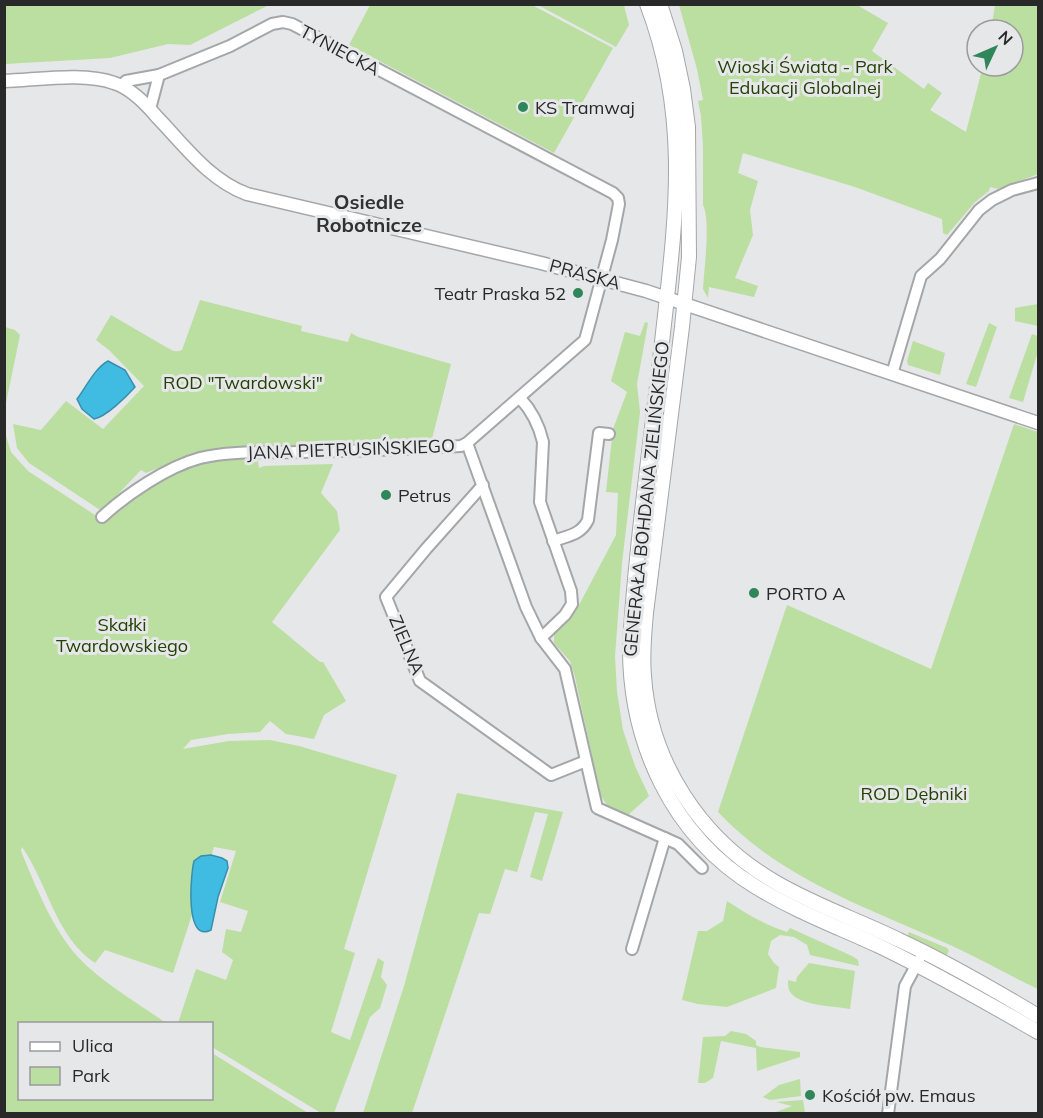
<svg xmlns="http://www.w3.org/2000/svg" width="1043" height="1118" viewBox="0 0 1043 1118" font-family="Mulish,sans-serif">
<rect width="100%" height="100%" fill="#e6e7e9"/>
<g fill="#bbdea1">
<path d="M4 5 5 4 269 5 190 45 168 44 110 58 5 64Z"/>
<path d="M532 5 613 48 554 153 349 45 370 5Z"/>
<path d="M538 5H624L629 25 616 47Z"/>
<path d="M679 5H857L888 23 872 51 924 89 928 83 942 93 930 110 966 132 959 159 983 66H1013V30H991L995 5H1038V174L998 189 990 187 989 191 975 202 947 235 943 233 942 219 855 187 743 153 738 173 758 181 750 210 753 235 735 278 758 286 754 297 709 287 708 298 703 289C704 270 711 220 703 205V146L701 116 698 101 703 100 697 69Z"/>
<path d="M200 300 302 326 301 331 348 342 351 333 358 337 451 364 432 439 260 448 192 455 146 473 141 470 104 509 100 510 29 463 17 448 13 424 41 430 66 401 103 429 144 386 110 351 96 340 111 315 166 347C172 350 175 353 182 350Z"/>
<path d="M1038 304V326L1015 321V308Z"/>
<path d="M645 322 648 323 637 384 640 412 622 563 615 656 617 692 623 730 635 766 649 796 627 816 608 807 600 794 575 677 570 661 554 643V634L578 607 616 535 618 493 606 492 613 429 627 392 611 381 625 332 640 336Z"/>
<path d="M989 323 997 327 976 387 966 384Z"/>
<path d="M5 327 15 330 20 335 5 408Z"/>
<path d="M1032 334 1038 336V351L1023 402 1009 398Z"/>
<path d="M913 341 945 353 940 375 908 365 907 361Z"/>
<path d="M1014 424 1038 432V989C1008 975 979 958 948 944 866 907 781 879 718 812L787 605 931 669Z"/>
<path d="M4 429 11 452 28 471 101 519 125 500 195 463 221 458 255 456 258 461 259 468 264 466 333 464 321 493 337 511 340 530 272 622 320 662H323L346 701 324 715 314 739 286 734 270 721 260 732 228 734 191 740 183 749 229 741 270 740 299 746 397 775 344 949 355 953 331 1032 350 1040 378 958 384 962 381 977 387 985 380 1008 370 1017 334 1113H321L212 1047V1024L178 1023 196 969 226 980 233 960 222 952 226 929 241 932 248 911 220 902 236 851 214 847 173 973 105 950 95 963C55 936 48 884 22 847L21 851C35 885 53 930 78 957 100 981 139 1004 166 1023L20 1024V1098H212V1053L308 1113H5Z"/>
<path d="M457 793 563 812 542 881 530 877 548 814 535 812 517 872 505 869 490 914 479 913 412 1113H363L404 986Z"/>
<path d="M727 901C747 914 765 925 787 932L790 928 852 956 858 960 859 966 810 955 807 945 794 937 780 935 771 941 768 954 774 963 779 967 776 988 727 1007 698 1004 682 1000 698 931H707L723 921Z"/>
<path d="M909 932 947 948 949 951 946 956 907 937Z"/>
<path d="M809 963 855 971 850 1009C835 1006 796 1006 789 990 788 987 788 983 788 980L796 982 797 977Z"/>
<path d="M731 1031 746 1034 756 1041V1045L760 1047 800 1052V1057L757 1071 756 1048 721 1041 713 1078 705 1083H698L703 1037 725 1036Z"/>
<path d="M800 1079 801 1096 770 1100 763 1097 779 1085Z"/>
<path d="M803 1100 805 1113H773L792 1106 776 1102Z"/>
</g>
<g fill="#40bbe2" stroke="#398fab" stroke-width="1.5">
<path d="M108 361 125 370 135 387C127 396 106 417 94 419L82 409 77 399C86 387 95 368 108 361Z"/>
<path d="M211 855 222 858 227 861 228 868 218 897 211 930C184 944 191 873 194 861L201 856Z"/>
</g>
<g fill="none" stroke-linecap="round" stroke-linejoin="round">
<defs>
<g id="minor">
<path d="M150 109 159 75"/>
<path d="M892 374 921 276 940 259 979 210 992 200 1012 190 1038 183"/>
<path d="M520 398C532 411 539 425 543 442L540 502 571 591 572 604 565 615 541 638"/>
<path d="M467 443 526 607 541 638 565 669 597 808 678 844 702 868"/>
<path d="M483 485 426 549 386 597 420 681 551 775 586 761"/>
<path d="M102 517C127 494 167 467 200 458 232 450 268 453 301 452 354 451 408 449 461 446L467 443 585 340 612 240 619 204 618 198 613 193 292 24 283 22 272 24 230 46 159 75 126 81 121 86"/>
<path d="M553 541C567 536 581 535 588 520L599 433 609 434"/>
<path d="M632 949 665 838"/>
<path d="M888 1114 905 986 919 960"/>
</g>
<path id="tertiary" d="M4 81C37 80 84 72 114 83 131 88 146 104 157 117 184 145 209 180 247 194L541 263 646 291 1038 423"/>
<g id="secondary">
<path d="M647 4C690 117 676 217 663 333 652 437 636 541 630 645 629 742 672 836 756 887 795 911 838 927 879 946 933 972 986 1002 1038 1032"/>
<path d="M660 4 675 51 683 89 688 127 689 257 682 327 646 613C644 634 642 655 644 676 650 763 701 839 775 882 814 905 858 920 899 940 947 962 993 989 1038 1016"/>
</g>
</defs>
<use href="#minor" stroke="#a5a6a8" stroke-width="14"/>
<use href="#tertiary" stroke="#a5a6a8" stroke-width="15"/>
<use href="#secondary" stroke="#a5a6a8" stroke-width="16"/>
<use href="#minor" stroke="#fff" stroke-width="10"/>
<use href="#tertiary" stroke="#fff" stroke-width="12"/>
<use href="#secondary" stroke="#fff" stroke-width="14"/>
</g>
<g fill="#2f865a" stroke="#e6e7e9" stroke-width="2">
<circle cx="523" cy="107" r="6"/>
<circle cx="578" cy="293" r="6"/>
<circle cx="386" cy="495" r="6"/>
<circle cx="754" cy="593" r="6"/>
<circle cx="810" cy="1095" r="6"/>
</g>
<g text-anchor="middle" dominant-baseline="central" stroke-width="6" stroke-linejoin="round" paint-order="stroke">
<g font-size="18" fill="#29292a" stroke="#e6e7e9">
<text transform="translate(340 50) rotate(28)">TYNIECKA</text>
<text transform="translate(585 274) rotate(15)">PRASKA</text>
<text transform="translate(351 449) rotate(-2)">JANA PIETRUSIŃSKIEGO</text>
<text transform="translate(646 499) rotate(-84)">GENERAŁA BOHDANA ZIELIŃSKIEGO</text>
<text transform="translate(407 645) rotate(67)">ZIELNA</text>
</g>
<g font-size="18" fill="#254105" stroke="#e6e7e9">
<text x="805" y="66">Wioski Świata - Park<tspan x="805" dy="21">Edukacji Globalnej</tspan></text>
<text x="243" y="382">ROD "Twardowski"</text>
<text x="122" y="624">Skałki<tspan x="122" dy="21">Twardowskiego</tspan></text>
<text x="914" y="793">ROD Dębniki</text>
</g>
<g font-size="18" fill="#29292a" stroke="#e6e7e9" text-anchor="start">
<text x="535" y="107">KS Tramwaj</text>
<text x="566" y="293" text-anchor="end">Teatr Praska 52</text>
<text x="398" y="495">Petrus</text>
<text x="766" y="593">PORTO A</text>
<text x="822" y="1095">Kościół pw. Emaus</text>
</g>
<g font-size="20" font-weight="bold" fill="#303233" stroke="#e6e7e9">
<text x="369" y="201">Osiedle<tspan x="369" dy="23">Robotnicze</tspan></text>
</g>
</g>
<rect width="1043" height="1118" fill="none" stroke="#29292a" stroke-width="12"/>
<rect x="18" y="1022" width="195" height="78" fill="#e6e7e9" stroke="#9a9b9d" stroke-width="1.5"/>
<rect x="30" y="1042" width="30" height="9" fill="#ffffff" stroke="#9a9b9d" stroke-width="1.5"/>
<text x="72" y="1052" font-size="18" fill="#29292a">Ulica</text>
<rect x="30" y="1067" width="30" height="18" fill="#bbdea1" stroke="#9a9b9d" stroke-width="1.5"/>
<text x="72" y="1082" font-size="18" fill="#29292a">Park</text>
<g transform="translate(995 48) rotate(46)"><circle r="28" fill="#e6e7e9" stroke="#9a9b9d" stroke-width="1.5"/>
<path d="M0-4.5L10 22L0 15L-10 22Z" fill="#2f865a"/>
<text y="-9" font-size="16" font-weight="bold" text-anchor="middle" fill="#29292a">N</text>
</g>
</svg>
